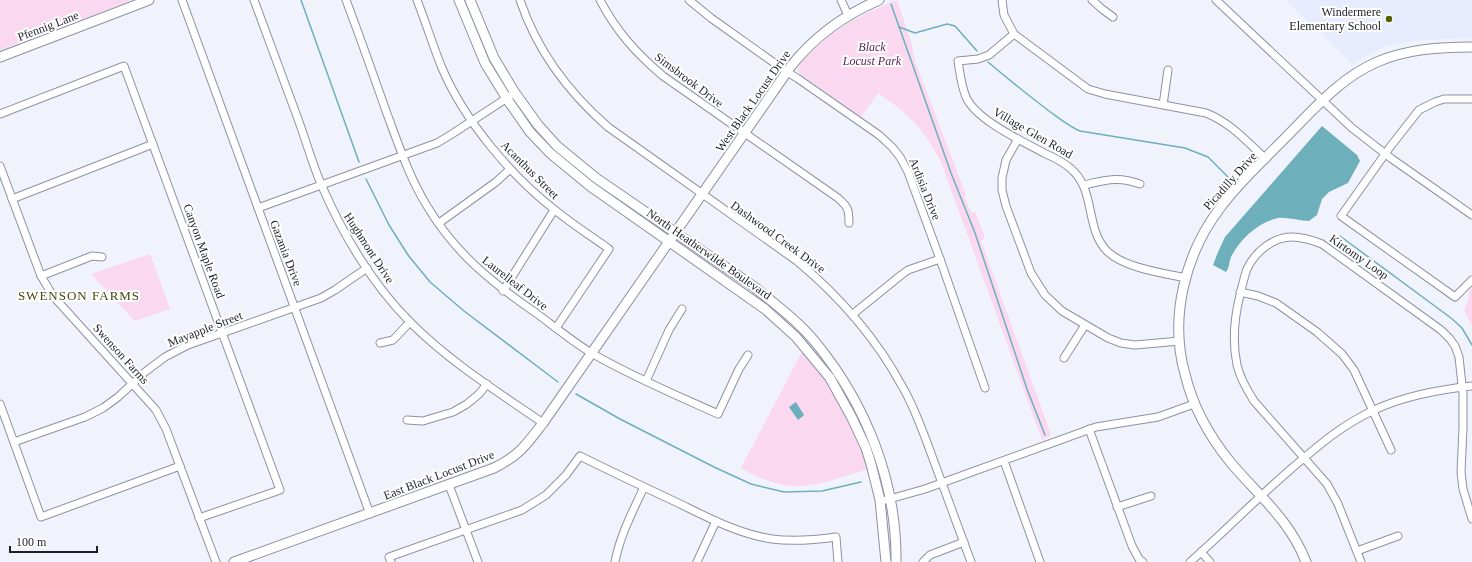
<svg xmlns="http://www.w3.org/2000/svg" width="1472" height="562" viewBox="0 0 1472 562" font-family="'Times New Roman',serif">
<rect width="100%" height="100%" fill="#f1f3fc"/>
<path fill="#e6ebfd" d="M1286 0H1472V38L1422 40 1387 45 1352 64Z"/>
<g fill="#f9d8f0">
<path d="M0 0H133L0 50Z"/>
<path d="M897 0 911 41 915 61 966 195 964 196 971 212H975L985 237 981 241 1048 426 1051 436 1042 440 941 162C924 128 909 115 878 93L861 117 798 72C799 63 806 57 812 52 837 26 864 13 897 0Z"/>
<path d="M150 254 170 309 135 321 91 274Z"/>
<path d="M1472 288V326L1464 310 1468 301 1469 291Z"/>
<path d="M803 350C818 369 834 389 845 411 855 429 862 449 869 469 844 476 816 488 790 486 773 484 756 477 741 468Z"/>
</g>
<g fill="#6eafbc">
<path d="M1322 126 1357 155 1360 161 1348 183 1329 192 1322 199 1317 215 1309 221C1301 221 1286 217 1278 218 1259 222 1241 238 1232 255 1229 260 1230 267 1226 272L1213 265 1218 252 1225 237Z"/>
<path d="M796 402 804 415 798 420 789 407Z"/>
</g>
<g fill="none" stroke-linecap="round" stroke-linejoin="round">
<g stroke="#6eafbc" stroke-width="1.5">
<path d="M301 0 359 162"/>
<path d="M891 4 951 173 975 233 1027 389 1045 435"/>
<path d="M899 27 915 33 947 24 955 26 977 51"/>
<path d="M988 62C1008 79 1028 95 1049 111 1059 118 1068 126 1080 131L1185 148 1208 157 1232 181"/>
<path d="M366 179 389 225 408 255 430 282 464 311 558 382"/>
<path d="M1340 236 1451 318 1462 328 1472 345"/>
<path d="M576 394 620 419 714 467 751 484 784 492 822 491 861 482"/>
</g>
<defs>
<g id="street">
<path d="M182 0 370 514"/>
<path d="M254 0C269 40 283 79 298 119 306 141 312 163 321 184 343 235 372 284 411 323 450 362 498 392 543 423"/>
<path d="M346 0C360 37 373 74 386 111 398 143 409 177 427 206 455 253 491 282 536 313 555 327 573 342 593 354 633 377 676 395 718 414L739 369 748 355"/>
<path d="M417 0C426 23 433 46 442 68 464 120 511 176 555 210 572 224 591 236 609 249L556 328"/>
<path d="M520 0C537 51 568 92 608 127L797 261C839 296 876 338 902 386 915 408 923 432 932 456 945 491 958 527 971 562"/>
<path d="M600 0C616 31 636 53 663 76L838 198C848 207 849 209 849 223"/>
<path d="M689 0 711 18 787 72 797 78 879 135 892 147 900 157 908 172 940 259 985 388"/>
<path d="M841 0 848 15"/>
<path d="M1002 0 1004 15 1014 34 1088 89 1105 94 1206 113C1231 123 1246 141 1266 159"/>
<path d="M1092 0 1102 9 1113 17"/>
<path d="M1216 0 1352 128 1392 159 1472 215"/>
<path d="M1014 34 989 55 978 59 958 61C960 73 961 85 966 97 976 120 1022 141 1044 153 1053 157 1063 162 1070 168 1097 190 1084 229 1108 252 1125 268 1163 273 1186 278"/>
<path d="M1472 99H1444L1435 102 1419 110 1390 147 1341 216 1455 297 1472 280"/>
<path d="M1163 105 1168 70"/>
<path d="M0 114 124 66 280 490 199 518"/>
<path d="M1018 139 1006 160 1002 178V190L1006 206 1031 273 1045 295 1062 311 1108 338 1121 343 1135 345 1180 341"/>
<path d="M0 166 41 276 53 296 156 410 166 429 216 562"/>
<path d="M1084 185C1106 180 1118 176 1140 184"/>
<path d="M12 199 153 144"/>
<path d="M258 208 437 143 452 134 510 96"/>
<path d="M439 223 496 182 510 169"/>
<path d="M41 276 92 256 102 257"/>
<path d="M503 291 554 210"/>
<path d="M1240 292 1258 296 1276 303 1317 332 1342 354 1354 370 1391 450"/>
<path d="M853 314 900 276 908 270 940 259"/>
<path d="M380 343 393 340 410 322"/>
<path d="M1064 358 1085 325"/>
<path d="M646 381 669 330 682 309"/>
<path d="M0 404 41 517 180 466"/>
<path d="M407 420 423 421 453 412 467 404 479 394 487 384"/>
<path d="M1089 429 1132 546 1139 559 1143 562"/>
<path d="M14 442 85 417 103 408 118 397 145 372 165 357 188 345 321 298 335 290 367 268"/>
<path d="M1004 461 1040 562"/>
<path d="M449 485 478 562"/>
<path d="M886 500 925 489 1096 427 1158 417 1194 404"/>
<path d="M1117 507 1151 496"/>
<path d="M1357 551 1398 536"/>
<path d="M1201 552 1210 562"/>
<path d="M391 562 389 557 522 510 546 495 566 475 580 456C612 472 644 487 676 502 707 517 738 534 772 539 794 542 815 540 836 537L838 562"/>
<path d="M615 562C620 535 633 511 644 487"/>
<path d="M697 562 716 521"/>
<path d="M923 562 930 555 964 542"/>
<path d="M1190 562C1224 532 1256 499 1291 469 1318 446 1339 427 1372 411 1403 396 1438 390 1472 386"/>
<path d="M1361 562 1338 504 1327 484 1254 401C1247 390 1240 378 1237 365 1232 341 1234 319 1240 295 1242 287 1244 277 1247 269 1255 252 1273 237 1292 237 1303 237 1312 240 1322 244L1441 330 1450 339 1455 346 1459 357 1463 394V428L1461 472 1463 489 1472 519"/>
</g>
<g id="secondary">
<path d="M459 0 485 63 507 99 530 132 550 153 590 186 765 309 796 337 830 378 852 418 866 448 871 464 880 500 886 562"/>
<path d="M470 0 494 58 515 93 538 125 557 146 596 178 753 286C775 304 798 321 816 343 866 404 897 482 896 562"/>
<path d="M0 57 149 0"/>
<path d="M234 562 494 468C520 455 526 445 543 423L791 66C815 36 844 15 879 0"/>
<path d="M1306 562C1290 520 1259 496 1231 463 1209 436 1193 408 1185 374 1169 318 1185 254 1220 208 1239 182 1264 160 1286 137 1314 109 1340 78 1377 62 1407 49 1440 47 1472 47"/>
</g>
</defs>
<use href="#street" stroke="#8c92a5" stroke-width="9"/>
<use href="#secondary" stroke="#8c92a5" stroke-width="11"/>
<use href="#street" stroke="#fff" stroke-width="7"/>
<use href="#secondary" stroke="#fff" stroke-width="9"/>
</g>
<circle fill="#536000" stroke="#fff" stroke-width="1.5" cx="1389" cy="19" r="4"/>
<g text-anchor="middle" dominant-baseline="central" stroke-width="4" stroke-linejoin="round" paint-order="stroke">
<g font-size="12" fill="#1d1f27" stroke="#fff" text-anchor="end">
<text x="1381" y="12">Windermere<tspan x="1381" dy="14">Elementary School</tspan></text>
</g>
<g font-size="12" fill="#1d1f27" stroke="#fff">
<text transform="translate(48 26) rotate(-21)">Pfennig Lane</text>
<text transform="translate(689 80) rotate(37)">Simsbrook Drive</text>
<text transform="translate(753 101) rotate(-55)">West Black Locust Drive</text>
<text transform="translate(1033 133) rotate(30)">Village Glen Road</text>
<text transform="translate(530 170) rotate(45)">Acanthus Street</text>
<text transform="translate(1230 181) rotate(-48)">Picadilly Drive</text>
<text transform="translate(925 189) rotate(68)">Ardisia Drive</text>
<text transform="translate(778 237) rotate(36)">Dashwood Creek Drive</text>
<text transform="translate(369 248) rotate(57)">Hughmont Drive</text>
<text transform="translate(204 251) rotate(70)">Canyon Maple Road</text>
<text transform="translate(286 253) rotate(69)">Gazania Drive</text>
<text transform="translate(709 254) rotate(35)">North Heatherwilde Boulevard</text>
<text transform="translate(1359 257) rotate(35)">Kirtomy Loop</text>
<text transform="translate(515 283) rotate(38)">Laurelleaf Drive</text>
<text transform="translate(205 329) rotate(-21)">Mayapple Street</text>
<text transform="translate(121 354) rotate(48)">Swenson Farms</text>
<text transform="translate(439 475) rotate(-21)">East Black Locust Drive</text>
</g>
<g font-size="12" font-style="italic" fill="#5b2550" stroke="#fff">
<text x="872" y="47">Black<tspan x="872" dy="14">Locust Park</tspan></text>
</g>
<g font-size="13" letter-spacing="1" fill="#40490f" stroke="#fff">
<text x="79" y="295">SWENSON FARMS</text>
</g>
</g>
<path d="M10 546v6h87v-6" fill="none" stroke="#1d1f27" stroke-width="2"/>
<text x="16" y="546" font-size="12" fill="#1d1f27" stroke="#ffffff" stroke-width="3" paint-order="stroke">100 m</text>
</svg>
